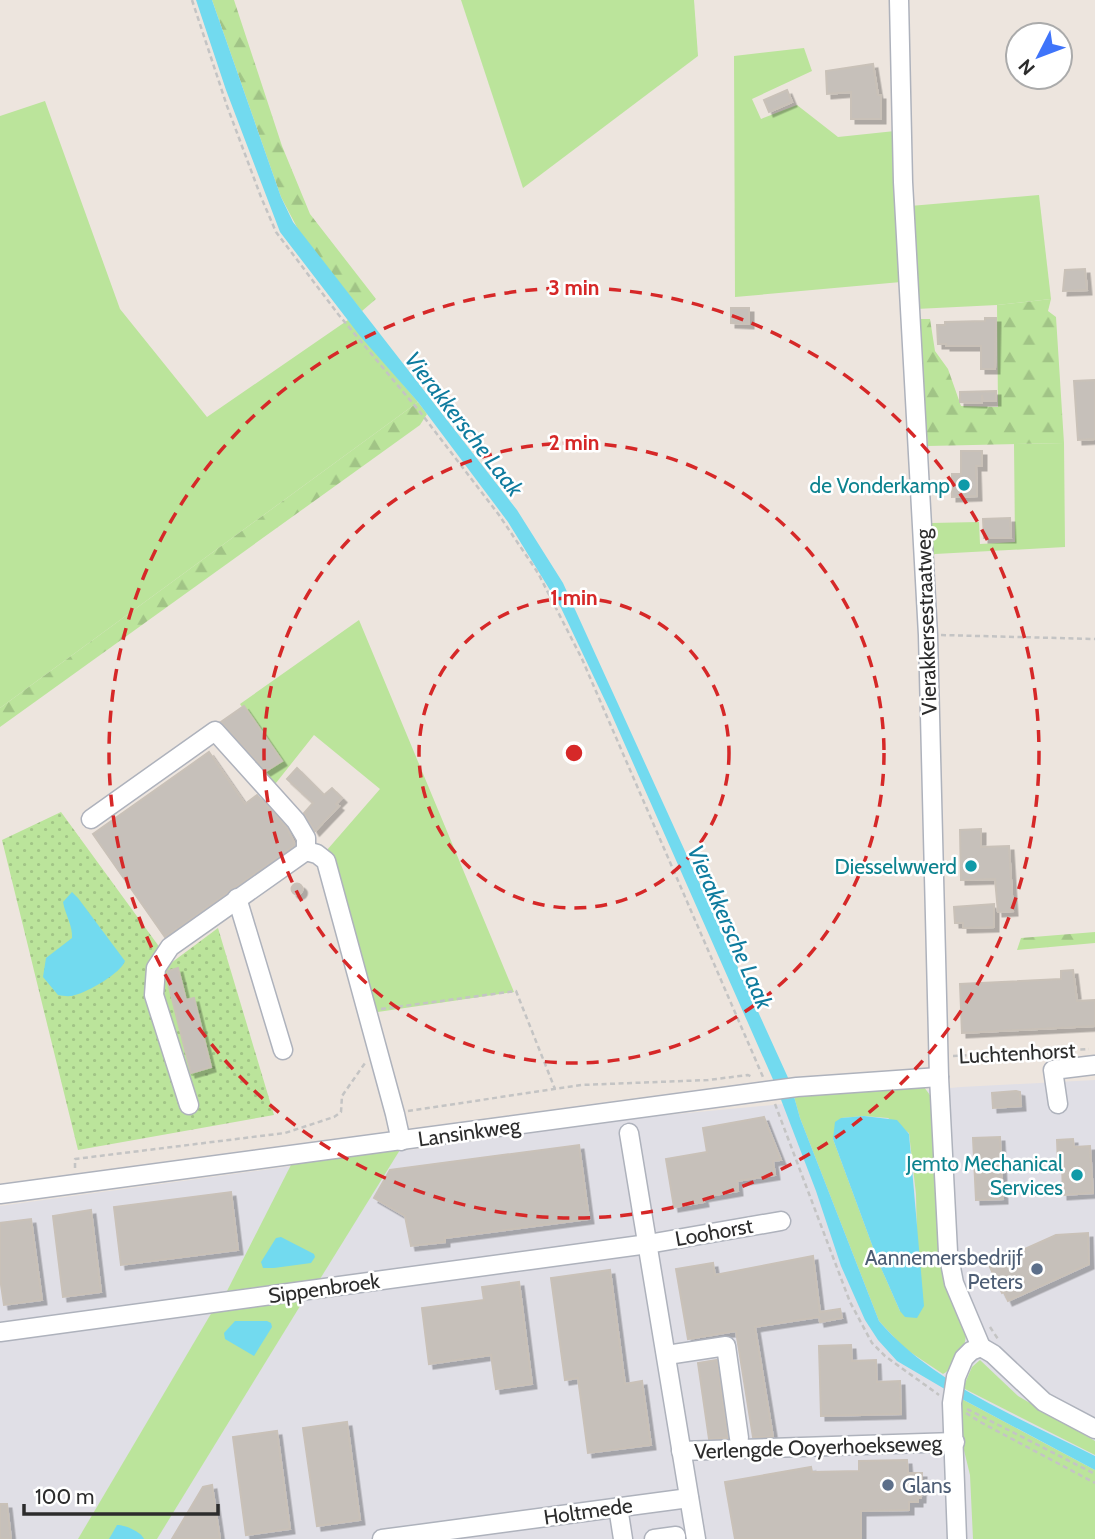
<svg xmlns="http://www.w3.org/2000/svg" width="1095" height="1539" viewBox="0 0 1095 1539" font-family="Cabin,sans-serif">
<defs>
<pattern id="forest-firs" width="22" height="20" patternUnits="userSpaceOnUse" patternTransform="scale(1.75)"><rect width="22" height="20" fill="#bbe49b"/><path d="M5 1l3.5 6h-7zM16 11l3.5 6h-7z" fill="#a1c486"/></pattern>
<pattern id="park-dots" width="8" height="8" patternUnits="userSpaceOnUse" patternTransform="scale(1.75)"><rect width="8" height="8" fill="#bbe49b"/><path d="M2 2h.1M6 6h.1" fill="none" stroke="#a1c486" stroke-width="1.8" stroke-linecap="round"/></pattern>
<filter id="shadow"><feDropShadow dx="4.5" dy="4.5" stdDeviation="0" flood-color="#0004"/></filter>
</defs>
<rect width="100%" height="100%" fill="#ede5de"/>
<path fill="#e0dfe6" d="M1095 1080V1539H0V1206L656 1116 961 1087Z"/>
<g fill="#bbe49b" fill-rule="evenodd">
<path d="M461 0H694L698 56 523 188Z"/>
<path d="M804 48 812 71 752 99 761 119 797 105 838 137 895 131 896 224 901 282 735 297 734 56Z"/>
<path d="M45 101 120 309 207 417 348 320 418 402 0 708V116Z"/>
<path d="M1039 195 1051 299 997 305 916 309 910 206Z"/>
<path d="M1064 443 1065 547 935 554 932 556 931 523 979 522 980 544 1015 542 1014 444Z"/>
<path d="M359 620 514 992 371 1013 327 850 380 789 314 735 272 788 252 765 272 749 240 704Z"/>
<path d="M790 1082 917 1084 924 1087 935 1102 966 1332C966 1348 957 1366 943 1374L904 1348 879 1321 800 1118ZM864 1116 888 1118 909 1133 916 1194 917 1240 900 1311 878 1261 833 1139 841 1118Z"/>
<path d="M403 1145 320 1279 227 1291 294 1159Z"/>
<path d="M305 1298 157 1539H78L212 1312Z"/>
<path d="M980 1360 1018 1396 1095 1441V1455L963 1388 972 1367Z"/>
<path d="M958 1397 1095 1470V1539H973L970 1475 961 1438Z"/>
</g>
<g fill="url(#forest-firs)">
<path d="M212 0H234L282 146 310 214 376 299 362 311 301 235 281 197Z"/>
<path d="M1051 299 1048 311 1056 317 1064 443 928 446 917 319H930L935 351 948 369 961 406 998 407 997 305Z"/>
<path d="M418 402 427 414 420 425 0 727V708Z"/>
<path d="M1095 932V943L1017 950 1021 938Z"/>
</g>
<path fill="url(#park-dots)" d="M61 812 171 963 218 928 274 1115 78 1150 2 840Z"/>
<g fill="#72daef">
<path d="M196 0H212L281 197 293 222 517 510 563 583 790 1082 800 1118 879 1321C933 1384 1022 1419 1095 1456V1470L960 1398 897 1361 878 1340 865 1320 841 1266 816 1191 775 1084 610 711 561 608 508 522 418 402 360 336 280 232 226 90Z"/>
<path d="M72 892 78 898 125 961C121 973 88 992 75 995 70 997 64 996 58 995L43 977 46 958 72 938C73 926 65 914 63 902Z"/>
<path d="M864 1116 897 1120 909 1134 924 1306 917 1318 905 1317 900 1311 878 1261 833 1139 835 1122 841 1118Z"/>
<path d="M281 1237 314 1254 315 1257 311 1263 274 1268H263L261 1262 276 1238Z"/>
<path d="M235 1321H267L271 1323 272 1327 254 1356 225 1339 224 1333Z"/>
<path d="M117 1525C126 1525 141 1532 144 1539H109Z"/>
</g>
<g fill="#c6c0ba" stroke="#c9c1b8" stroke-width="2" filter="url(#shadow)">
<path d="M873 64 878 95H881V119H851V92L827 94 826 71Z"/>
<path d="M787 90 792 102 769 112 764 100Z"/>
<path d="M1085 269 1087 290 1063 291 1065 270Z"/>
<path d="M731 308H749V324L731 323Z"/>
<path d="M985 318H996L995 369H981V346H946V344H938L937 325H945V322L985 321Z"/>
<path d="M1095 380V439L1078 440 1074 381Z"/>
<path d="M996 391V401H983L982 395V403L960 402V392Z"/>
<path d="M961 451H982V466H976L977 496 952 497V474H961Z"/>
<path d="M1010 518 1011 538H984L983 519Z"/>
<path d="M244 706 282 761 266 771 221 722Z"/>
<path d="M209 752 245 804 257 795 287 828 295 845 165 937 93 834Z"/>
<path d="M297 768 324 795 332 788 342 798 336 804 339 806 315 831 304 813 313 803 287 779Z"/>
<path d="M981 829V847L1009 846 1013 911 998 912 995 879 961 880 960 830Z"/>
<circle cx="297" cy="889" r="5.5"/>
<path d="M994 904V927L963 928V923H955L954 907Z"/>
<path d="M178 968 186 1000 194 998 211 1067 191 1073 167 979 168 971Z"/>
<path d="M1073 970 1077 1001 1095 1000V1026L962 1033 960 984 1061 979V971Z"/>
<path d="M1016 1091 1020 1092 1021 1106 993 1108 992 1093Z"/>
<path d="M764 1117 781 1160 773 1161 775 1175 737 1181 738 1191 703 1197 704 1202 674 1207 666 1159 707 1152 703 1128Z"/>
<path d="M1000 1137 1003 1199 976 1200 973 1138Z"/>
<path d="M1073 1139 1074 1147 1090 1146 1093 1193 1063 1195 1062 1164H1058L1057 1140Z"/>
<path d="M579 1145 589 1219 445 1238V1242L411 1246 405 1216 374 1198 390 1170Z"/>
<path d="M231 1192 238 1250 121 1265 114 1207Z"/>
<path d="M91 1210 101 1292 63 1297 53 1216Z"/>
<path d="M31 1219 42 1300 4 1305 0 1278V1223Z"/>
<path d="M1088 1233 1089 1264 1008 1301 1004 1292 1002 1293 989 1265 991 1264 990 1260 1005 1253 1007 1257 1056 1235Z"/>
<path d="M813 1256 820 1312 840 1309 842 1318 820 1322 819 1317 755 1327 773 1437H753L736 1331 688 1339 676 1269 713 1263 715 1275Z"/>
<path d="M610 1270 625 1384 642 1381 651 1445 588 1453 578 1378 565 1380 551 1278Z"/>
<path d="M519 1282 532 1384 496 1389 491 1355 429 1364 422 1308 484 1300 482 1287Z"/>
<path d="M851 1345 852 1361 876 1360 877 1382 900 1381 901 1414 821 1416 819 1346Z"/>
<path d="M717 1360 728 1438 709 1439 698 1363Z"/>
<path d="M347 1422 360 1520 317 1526 303 1428Z"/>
<path d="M277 1431 290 1529 246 1535 233 1437Z"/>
<path d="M907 1460 908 1473H922L921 1498H918V1502H909V1510L861 1511V1539H735L725 1482 811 1467 812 1472 859 1471V1461Z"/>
<path d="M212 1485 220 1539H172L203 1487Z"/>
<path d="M0 1504H7L11 1539H0Z"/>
</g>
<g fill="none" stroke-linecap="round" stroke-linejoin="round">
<defs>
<g id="minor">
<path d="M899 0 903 182 928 635 939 1077 948 1252 954 1283 981 1347"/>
<path d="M91 819 215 731 296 821 306 838V851"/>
<path d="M237 898 283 1050"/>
<path d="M1058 1104 1053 1070 1095 1065"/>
<path d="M189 1105 154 995 156 968 170 947 306 851 317 854 326 861 395 1114 401 1141"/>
<path d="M629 1133 696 1539"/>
<path d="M0 1194 797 1087 939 1077"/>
<path d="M0 1332 648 1244 781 1221"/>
<path d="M981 1347 993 1354 1044 1402 1095 1429"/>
<path d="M667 1355 726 1346 739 1438"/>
<path d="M681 1451 955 1442"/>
<path d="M618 1507 623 1539"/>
<path d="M382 1539 689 1498"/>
<path d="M654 1539 676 1536V1539"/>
<path d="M957 1539 952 1403 956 1377 964 1358 971 1351 981 1347"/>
</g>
</defs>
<use href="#minor" stroke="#aeb2bc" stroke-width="21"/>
<g stroke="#c4c4c4" stroke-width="2.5" stroke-dasharray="5 3.5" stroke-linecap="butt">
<path d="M192 0 227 106 261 197 276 232 338 314 420 412 499 515 538 573 582 659 763 1077"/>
<path d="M941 635 1095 639"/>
<path d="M381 1009 516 991 555 1089"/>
<path d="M953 1056 1089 1049"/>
<path d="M775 1104 850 1302 872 1343 885 1356 939 1395"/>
<path d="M408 1111 581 1085 708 1080 748 1075 752 1077"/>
<path d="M75 1168V1159L285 1133 334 1117 341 1112 342 1096 365 1063"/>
<path d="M990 1327 998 1339"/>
<path d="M967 1409 1095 1474"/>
<path d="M966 1413 982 1423 1095 1483"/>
</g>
<use href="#minor" stroke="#fff" stroke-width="18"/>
</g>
<g fill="none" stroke="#d62828" stroke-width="3.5" stroke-dasharray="12 9">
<circle cx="574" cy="753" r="155"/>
<circle cx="574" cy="753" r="310"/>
<circle cx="574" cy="753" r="465"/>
</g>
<g fill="#0f9aa8" stroke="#fff" stroke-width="2.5">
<circle cx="964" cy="485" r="7"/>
<circle cx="971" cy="866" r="7"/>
<circle cx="1077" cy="1175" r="7"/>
</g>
<g fill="#5c6f8a" stroke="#fff" stroke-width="2.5">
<circle cx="1037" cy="1269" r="7"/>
<circle cx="888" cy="1485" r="7"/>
</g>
<g text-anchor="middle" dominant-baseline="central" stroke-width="5" stroke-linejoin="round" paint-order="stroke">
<g font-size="21" fill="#0d838f" stroke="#fff" text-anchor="end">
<text x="950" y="485">de Vonderkamp</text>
<text x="957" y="866">Diesselwwerd</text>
<text x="1063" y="1163">Jemto Mechanical<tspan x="1063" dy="24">Services</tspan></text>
</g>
<g font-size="21" fill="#2c2c2c" stroke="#fff">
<text transform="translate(926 622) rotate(-92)">Vierakkersestraatweg</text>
<text transform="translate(1017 1053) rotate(-3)">Luchtenhorst</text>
<text transform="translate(469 1132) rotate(-8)">Lansinkweg</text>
<text transform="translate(714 1232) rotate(-10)">Loohorst</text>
<text transform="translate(324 1288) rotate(-8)">Sippenbroek</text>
<text transform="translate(818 1447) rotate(-2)">Verlengde Ooyerhoekseweg</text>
<text transform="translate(588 1511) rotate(-8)">Holtmede</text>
</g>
<g font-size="21" fill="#4e5e75" stroke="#fff" text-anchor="end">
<text x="1023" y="1257">Aannemersbedrijf<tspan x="1023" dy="24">Peters</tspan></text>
<text x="902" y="1485" text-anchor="start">Glans</text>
</g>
<g font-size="23" font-style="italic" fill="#0e7b9e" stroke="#fff">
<text transform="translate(464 424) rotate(52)">Vierakkersche Laak</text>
<text transform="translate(730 927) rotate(66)">Vierakkersche Laak</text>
</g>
</g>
<circle cx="574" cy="753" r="10" fill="#d62828" stroke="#fff" stroke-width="3.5"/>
<g font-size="21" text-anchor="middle" font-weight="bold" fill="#d62828" stroke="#fff" stroke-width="5" stroke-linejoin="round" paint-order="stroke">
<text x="574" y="295">3 min</text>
<text x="574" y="450">2 min</text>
<text x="574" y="605">1 min</text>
</g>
<g transform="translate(1039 56) rotate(228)"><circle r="33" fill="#ffffff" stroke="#ababab" stroke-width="2"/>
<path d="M0-5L12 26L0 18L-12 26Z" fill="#3f74fa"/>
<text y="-10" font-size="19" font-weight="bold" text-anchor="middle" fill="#2c2c2c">N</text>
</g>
<path d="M24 1504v10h194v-10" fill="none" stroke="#2c2c2c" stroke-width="3.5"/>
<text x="35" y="1504" font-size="21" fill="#2c2c2c" stroke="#ffffff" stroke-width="5" paint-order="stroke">100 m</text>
</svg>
